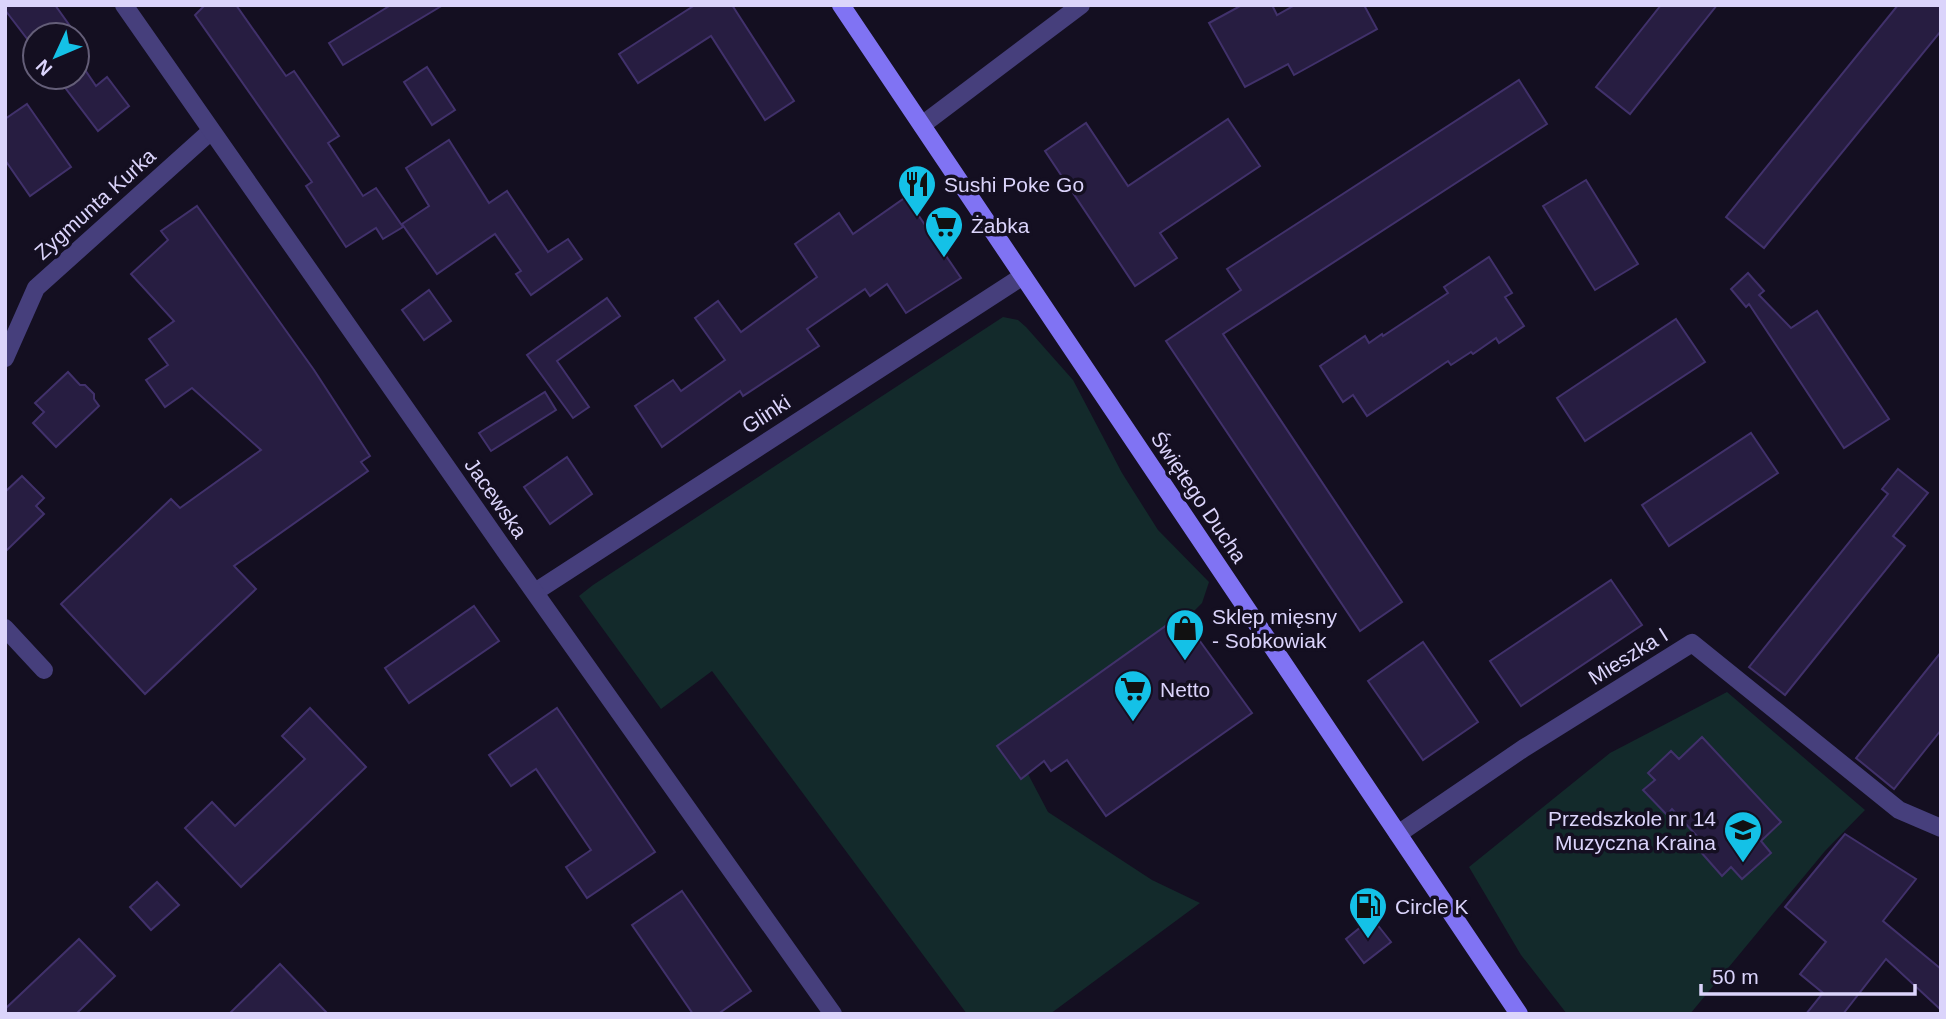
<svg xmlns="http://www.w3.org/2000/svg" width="1946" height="1019" viewBox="0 0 1946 1019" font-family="Helvetica,sans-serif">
<rect width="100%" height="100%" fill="#140f21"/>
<g fill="#132a2b">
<path d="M1003 317 1018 320 1026 327 1073 380 1122 473 1158 530 1209 582 1202 603 1185 620 1181 615 1021 779 1028 774 1048 812 1152 880 1200 903 1050 1014H967L712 671 661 709 579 596 593 585Z"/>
<path d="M1727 692 1865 810 1825 851 1690 1014H1567L1521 955 1469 867 1610 753Z"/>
</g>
<g fill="#271d41" stroke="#41316b" stroke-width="2">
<path d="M5 5H55L70 26 61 33 62 35H35V49L5 10Z"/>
<path d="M205 5H236L286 76 294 71 339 136 328 143 363 196 376 188 403 227 383 239 376 228 346 247 306 186 312 182 195 15Z"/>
<path d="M391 5H443L343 65 329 43Z"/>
<path d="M695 5H732L794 101 765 120 711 36 638 83 619 54Z"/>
<path d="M1242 5H1272L1277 15 1295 5H1364L1377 29 1294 75 1288 64 1245 87 1209 23Z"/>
<path d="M1661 5H1717L1630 114 1596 87Z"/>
<path d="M1898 5H1941V31L1764 248 1726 217Z"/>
<path d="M77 58 96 86 107 77 129 106 98 131 57 77H77Z"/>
<path d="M427 67 455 110 432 125 404 82Z"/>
<path d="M1519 80 1547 124 1223 334 1402 602 1360 631 1166 341 1241 290 1227 269Z"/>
<path d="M27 104 71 167 30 196 5 160V119Z"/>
<path d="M1228 119 1260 166 1160 233 1177 258 1135 286 1045 151 1086 123 1128 186Z"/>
<path d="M449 140 489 203 507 191 548 252 568 239 582 259 531 295 516 274 521 271 495 234 437 274 402 224 429 206 406 168Z"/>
<path d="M1586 180 1638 264 1595 290 1543 206Z"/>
<path d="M906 197 961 278 906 313 887 284 870 296 865 289 807 329 819 346 743 396 740 391 662 447 635 406 673 380 681 391 725 360 695 318 718 301 741 332 817 277 795 244 839 213 853 234Z"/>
<path d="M197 206 314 370 370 456 361 462 368 471 234 566 256 589 145 694 61 604 171 499 180 508 261 450 192 388 165 407 146 380 168 365 149 339 174 321 131 274 168 240 161 231Z"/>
<path d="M1489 257 1512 293 1505 297 1524 326 1499 343 1496 338 1473 354 1471 352 1451 365 1448 361 1367 416 1353 395 1343 402 1320 366 1365 336 1369 343 1382 334 1383 336 1448 293 1444 287Z"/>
<path d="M1748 273 1764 291 1759 295 1791 328 1817 311 1889 419 1844 448 1749 304 1746 307 1731 289Z"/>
<path d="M429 290 451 321 424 340 402 310Z"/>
<path d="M607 298 620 316 557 361 589 407 573 418 527 355Z"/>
<path d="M1676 319 1705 362 1585 441 1557 398Z"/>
<path d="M68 372 80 385H85L94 394V399L99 406 56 447 33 423 44 412 35 403Z"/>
<path d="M545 392 556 410 491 451 479 433Z"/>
<path d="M1751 433 1778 473 1669 546 1642 505Z"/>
<path d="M567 457 592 494 550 524 524 487Z"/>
<path d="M1898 469 1928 493 1893 536 1905 546 1785 695 1749 667 1888 494 1882 489Z"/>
<path d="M22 476 44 498 36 506 44 514 5 552V492Z"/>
<path d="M1611 580 1642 625 1521 706 1490 661Z"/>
<path d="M474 606 499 641 409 703 385 668Z"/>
<path d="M1181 615 1252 713 1106 816 1067 760 1051 771 1044 761 1021 779 997 746Z"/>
<path d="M1423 642 1478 722 1423 760 1368 681Z"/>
<path d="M1941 652V730L1894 789 1856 758Z"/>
<path d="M310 708 366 767 241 887 185 828 212 802 235 826 305 759 282 736Z"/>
<path d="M557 708 655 852 587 898 566 867 591 850 536 769 511 786 489 755Z"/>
<path d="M1702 737 1781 822 1761 841 1771 853 1742 879 1731 867 1722 876 1700 851 1706 846 1672 809 1667 815 1643 790 1655 780 1648 773 1671 751 1679 759Z"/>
<path d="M1845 834 1916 879 1883 921 1941 969V1010L1886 959 1843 1014H1806L1823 993 1800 974 1826 942 1785 907Z"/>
<path d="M157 882 179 905 151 930 130 907Z"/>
<path d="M682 891 751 991 718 1014H693L632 925Z"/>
<path d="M1372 918 1391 942 1364 963 1346 939Z"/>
<path d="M79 939 115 976 76 1014H5V1009Z"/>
<path d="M280 964 328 1014H229Z"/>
</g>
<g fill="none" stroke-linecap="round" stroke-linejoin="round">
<g stroke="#463f7c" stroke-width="18">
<path d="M922 125 1081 5"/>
<path d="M5 358 36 288 211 131"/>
<path d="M535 592 1023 276"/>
<path d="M5 628 44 670"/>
<path d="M1398 834 1524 748 1692 643 1899 810 1941 828"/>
</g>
<path stroke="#463f7c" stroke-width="18" d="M124 5 508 555 833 1014"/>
<path stroke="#8073f3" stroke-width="18" d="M841 5 1519 1014"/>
</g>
<defs>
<symbol id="restaurant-pin" viewBox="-11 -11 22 30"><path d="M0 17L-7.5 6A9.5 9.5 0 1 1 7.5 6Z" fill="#14c1e7" stroke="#140f21"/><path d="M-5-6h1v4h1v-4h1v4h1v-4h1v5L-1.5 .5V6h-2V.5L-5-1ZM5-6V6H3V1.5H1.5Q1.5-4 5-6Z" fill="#111"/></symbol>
<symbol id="supermarket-pin" viewBox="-11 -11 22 30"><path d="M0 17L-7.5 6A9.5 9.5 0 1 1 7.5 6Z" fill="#14c1e7" stroke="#140f21"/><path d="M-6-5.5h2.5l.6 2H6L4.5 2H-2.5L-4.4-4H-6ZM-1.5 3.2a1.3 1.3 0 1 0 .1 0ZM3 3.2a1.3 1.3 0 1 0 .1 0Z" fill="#111"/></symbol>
<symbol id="shop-pin" viewBox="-11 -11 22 30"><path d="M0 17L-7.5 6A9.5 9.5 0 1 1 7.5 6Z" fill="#14c1e7" stroke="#140f21"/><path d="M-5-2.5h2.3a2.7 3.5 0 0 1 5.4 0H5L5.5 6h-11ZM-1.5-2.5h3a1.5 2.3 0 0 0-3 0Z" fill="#111"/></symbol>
<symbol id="school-pin" viewBox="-11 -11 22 30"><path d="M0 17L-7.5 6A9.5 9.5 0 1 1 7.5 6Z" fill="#14c1e7" stroke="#140f21"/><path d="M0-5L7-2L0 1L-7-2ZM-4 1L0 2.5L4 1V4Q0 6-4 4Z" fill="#111"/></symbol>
<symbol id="fuel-pin" viewBox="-11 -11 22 30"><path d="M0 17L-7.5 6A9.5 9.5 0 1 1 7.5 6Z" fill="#14c1e7" stroke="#140f21"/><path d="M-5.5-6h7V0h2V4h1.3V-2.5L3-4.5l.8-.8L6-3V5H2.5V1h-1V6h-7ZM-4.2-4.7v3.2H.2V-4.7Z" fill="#111"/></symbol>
</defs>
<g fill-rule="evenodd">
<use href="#restaurant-pin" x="895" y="162" width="44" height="60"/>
<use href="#supermarket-pin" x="922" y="203" width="44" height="60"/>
<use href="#shop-pin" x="1163" y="606" width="44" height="60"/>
<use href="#supermarket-pin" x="1111" y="667" width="44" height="60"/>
<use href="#school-pin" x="1721" y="808" width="44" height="60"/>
<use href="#fuel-pin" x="1346" y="884" width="44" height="60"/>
</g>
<g text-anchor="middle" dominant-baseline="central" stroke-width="7" stroke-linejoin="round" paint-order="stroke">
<g font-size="21" fill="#dbd4fb" stroke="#140f21" text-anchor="start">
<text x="944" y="184">Sushi Poke Go</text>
<text x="971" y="225">Żabka</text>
<text x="1212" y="616">Sklep mięsny<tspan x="1212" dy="24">- Sobkowiak</tspan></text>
<text x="1160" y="689">Netto</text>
<text x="1716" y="818" text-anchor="end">Przedszkole nr 14<tspan x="1716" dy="24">Muzyczna Kraina</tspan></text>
<text x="1395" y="906">Circle K</text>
</g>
<g font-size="21" fill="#dbd4fb" stroke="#140f21">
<text transform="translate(95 204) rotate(-42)">Zygmunta Kurka</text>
<text transform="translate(766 414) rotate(-33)">Glinki</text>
<text transform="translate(1199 497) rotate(56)">Świętego Ducha</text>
<text transform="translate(496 498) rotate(55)">Jacewska</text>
<text transform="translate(1628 656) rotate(-32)">Mieszka I</text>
</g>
</g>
<rect width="1946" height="1019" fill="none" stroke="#dbd4fb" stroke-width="14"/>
<g transform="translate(56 56) rotate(226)"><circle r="33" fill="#140f21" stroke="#645e78" stroke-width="2"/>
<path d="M0-5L12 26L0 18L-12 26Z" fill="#14c1e7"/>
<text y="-10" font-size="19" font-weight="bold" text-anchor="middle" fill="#dbd4fb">N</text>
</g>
<path d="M1701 984v10h214v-10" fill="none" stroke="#dbd4fb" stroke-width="3.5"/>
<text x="1712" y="984" font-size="21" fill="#dbd4fb" stroke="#140f21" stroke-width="5" paint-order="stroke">50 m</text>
</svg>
